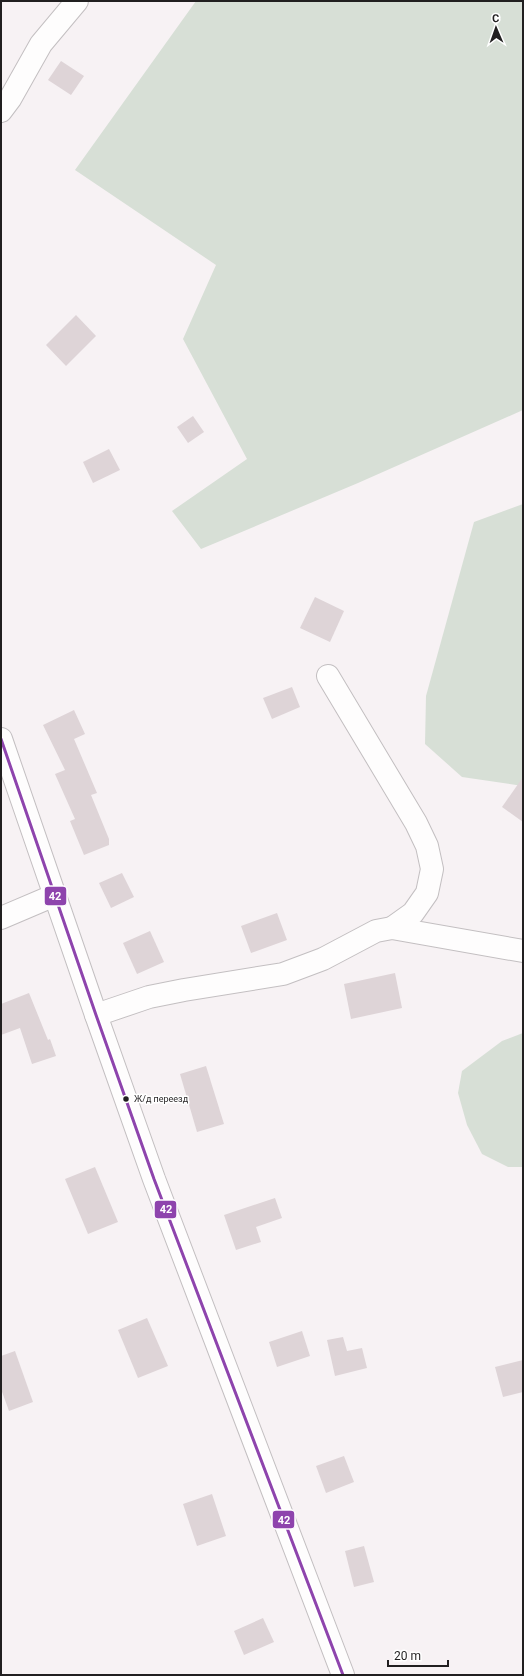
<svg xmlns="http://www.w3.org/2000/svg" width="524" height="1676" viewBox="0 0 524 1676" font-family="Roboto,sans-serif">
<rect width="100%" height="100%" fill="#f7f2f4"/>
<g fill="#d7dfd6">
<path d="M196 1H523V410L358 483 201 549 172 511 247 459 183 339 216 265 75 170Z"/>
<path d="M523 504V786L462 777 425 744 426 696 474 522Z"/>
<path d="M523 1033V1167H508L482 1154 467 1125 458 1093 462 1071 502 1041Z"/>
</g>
<g fill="#ded4d7">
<path d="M61 61 84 76 71 95 48 80Z"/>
<path d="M76 315 96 336 66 366 46 345Z"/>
<path d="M193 416 204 432 188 443 177 427Z"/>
<path d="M109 449 120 470 93 483 83 462Z"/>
<path d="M315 597 344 611 330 642 300 628Z"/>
<path d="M292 687 300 707 272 719 263 698Z"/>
<path d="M74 710 85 734 74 739 97 793 91 795 109 839V845L84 855 70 821 75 819 55 774 65 770 43 725Z"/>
<path d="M523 777V822L502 807Z"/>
<path d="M122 873 134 897 111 908 99 883Z"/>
<path d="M277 913 287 940 251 953 241 926Z"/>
<path d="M150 931 164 962 137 974 123 943Z"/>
<path d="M395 973 402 1008 351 1019 344 984Z"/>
<path d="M29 993 48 1040 50 1039 56 1056 32 1064 20 1028 1 1035V1004Z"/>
<path d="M206 1066 224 1124 197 1132 180 1074Z"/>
<path d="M95 1167 118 1222 88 1234 65 1179Z"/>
<path d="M275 1198 282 1218 256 1227 261 1242 236 1250 224 1215Z"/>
<path d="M147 1318 168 1366 138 1378 118 1330Z"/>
<path d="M302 1331 310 1356 277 1367 269 1342Z"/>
<path d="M343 1337 347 1351 362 1348 367 1368 335 1376 327 1340Z"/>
<path d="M15 1351 33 1402 9 1411 1 1389V1356Z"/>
<path d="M523 1360V1392L503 1397 495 1367Z"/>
<path d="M344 1456 354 1482 326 1493 316 1466Z"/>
<path d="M212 1494 226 1536 197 1546 183 1504Z"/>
<path d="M364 1546 374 1582 354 1587 345 1551Z"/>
<path d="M263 1618 274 1642 244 1655 234 1631Z"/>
</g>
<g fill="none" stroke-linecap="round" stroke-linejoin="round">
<defs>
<g id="minor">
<path d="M1 111 10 99 41 44 77 1"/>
<path d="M328 676 416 823 427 846 432 869 427 893 413 913 392 928"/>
<path d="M1 918 55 895"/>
<path d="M96 1015 149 997 184 990 283 974 323 959 376 931 392 928 523 951"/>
</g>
<path id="major" d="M1 739 96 1015 154 1179 343 1675"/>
</defs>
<use href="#minor" stroke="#c3bfc1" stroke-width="24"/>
<use href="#major" stroke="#c3bfc1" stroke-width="24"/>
<use href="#minor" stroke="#fefdfd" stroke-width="22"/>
<use href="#major" stroke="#fefdfd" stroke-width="22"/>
<defs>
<path id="bus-1" d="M1 739 96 1015 154 1179 343 1675"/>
</defs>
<use href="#bus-1" stroke="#fff" stroke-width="6"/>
<use href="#bus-1" stroke="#8e44ad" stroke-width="3"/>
</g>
<circle fill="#211f20" stroke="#fff" stroke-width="1.5" cx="126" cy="1099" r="3.5"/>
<g text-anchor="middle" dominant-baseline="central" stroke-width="3" stroke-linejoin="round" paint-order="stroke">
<g font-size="9" fill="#211f20" stroke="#fff" text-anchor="start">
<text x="134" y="1099">Ж/д переезд</text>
</g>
</g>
<g stroke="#fff" stroke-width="1.5">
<rect x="44" y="886" width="23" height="20" rx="4" fill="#8e44ad"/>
<rect x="154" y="1200" width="23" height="19" rx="4" fill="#8e44ad"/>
<rect x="272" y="1510" width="23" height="19" rx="4" fill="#8e44ad"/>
</g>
<g font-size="11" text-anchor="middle" font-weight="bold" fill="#fff">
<text x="55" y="900">42</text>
<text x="166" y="1213">42</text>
<text x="284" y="1524">42</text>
</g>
<rect width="524" height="1676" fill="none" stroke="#211f20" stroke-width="4"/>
<g transform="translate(496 28) rotate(358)" stroke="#ffffff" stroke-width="3" paint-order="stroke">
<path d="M0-3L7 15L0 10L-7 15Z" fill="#211f20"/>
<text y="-6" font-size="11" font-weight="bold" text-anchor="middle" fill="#211f20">С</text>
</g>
<path d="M388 1660v6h60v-6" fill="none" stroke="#211f20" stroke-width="2"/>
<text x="394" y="1660" font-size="12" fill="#211f20" stroke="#ffffff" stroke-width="3" paint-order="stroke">20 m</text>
</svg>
